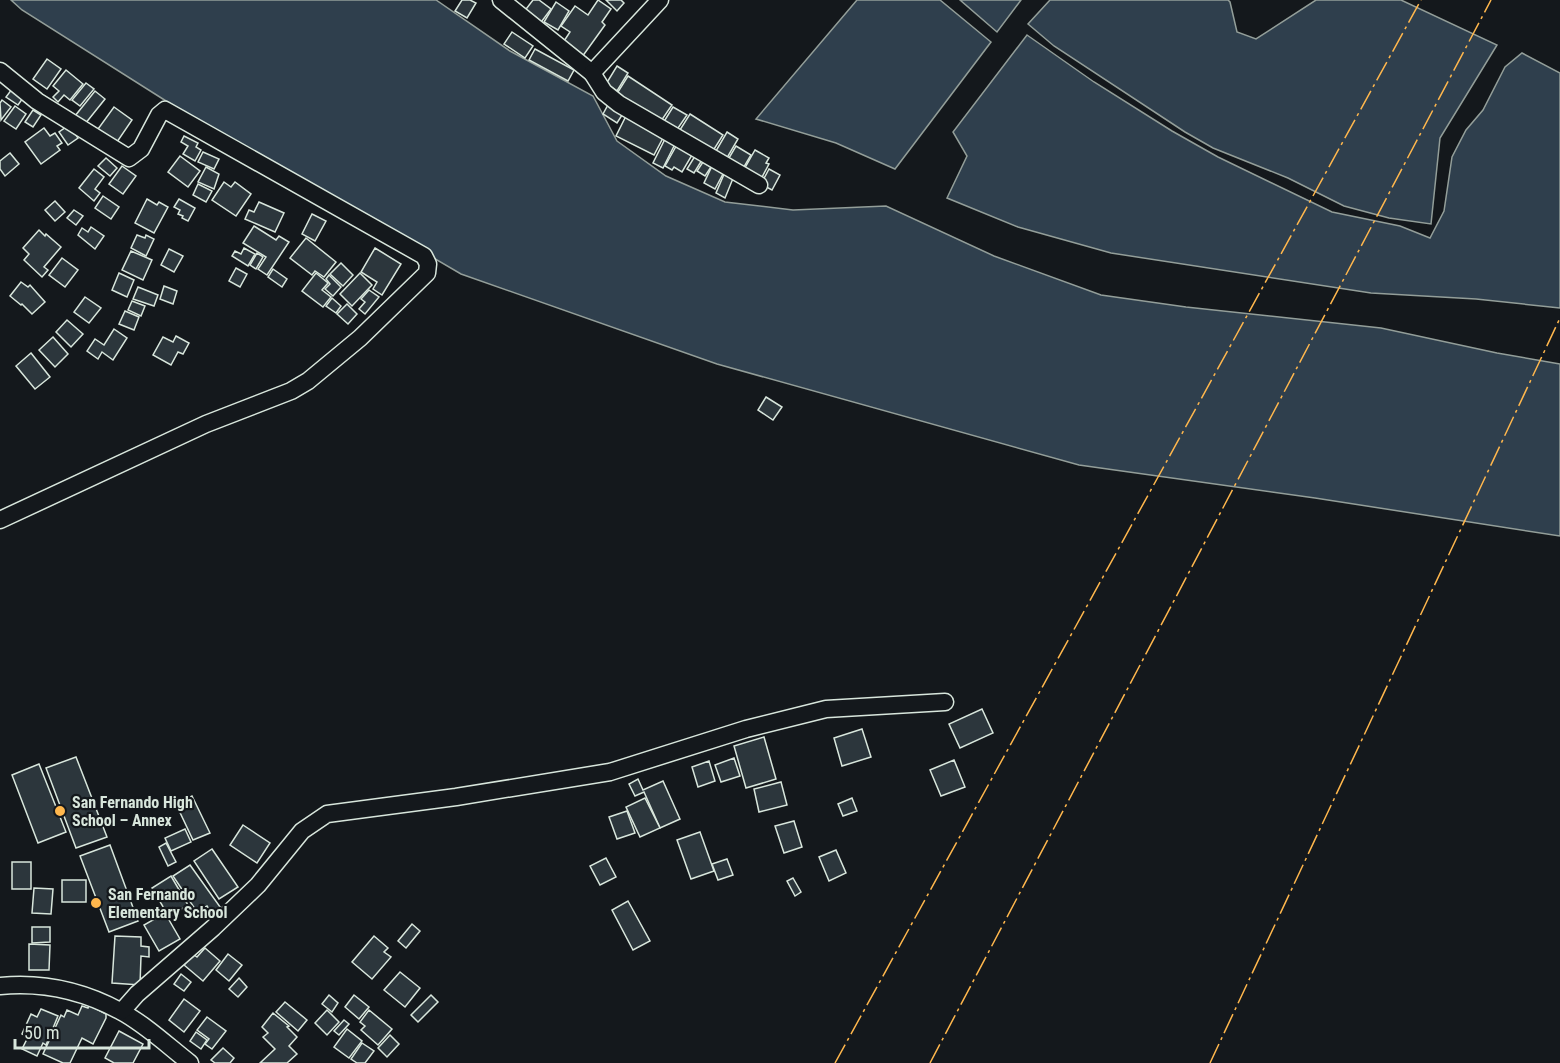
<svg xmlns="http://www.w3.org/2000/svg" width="1560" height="1063" viewBox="0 0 1560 1063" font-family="'Roboto Condensed',sans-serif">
<rect width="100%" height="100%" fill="#14181c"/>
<g fill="#2f3f4d" stroke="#939e99" stroke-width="1.5">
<path d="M11 0H436L510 51 593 96 617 141 666 176 725 202 793 210 886 206 994 256 1101 295 1186 307 1381 328 1497 353 1560 364V536L1315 498 1079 465 717 364 461 274 174 106 22 10Z"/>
<path d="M857 0H940L991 42 895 169 836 143 756 119Z"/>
<path d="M960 0H1021L997 32Z"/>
<path d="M1050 0H1228L1230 2 1237 32 1256 39 1316 0H1401L1497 45 1440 138 1431 224 1389 218 1344 206 1288 178 1213 148 1185 132 1054 46 1028 24Z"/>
<path d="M1027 35 1094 82 1172 131 1218 157 1332 212 1400 226 1430 238 1444 211 1452 157 1466 130 1483 110 1505 67 1522 53 1560 73V308L1476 299 1371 293 1111 253 1018 227 947 198 967 156 953 132Z"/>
</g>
<g fill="#2c363c" stroke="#d8e6dc" stroke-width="1.5">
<path d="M462 0H470L476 3 467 18 455 11Z"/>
<path d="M533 0H539L551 9 539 25 523 13Z"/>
<path d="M598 0 611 9 602 22 605 25 582 57 562 44 570 32 561 26 575 6 588 15Z"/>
<path d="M606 0H621L624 3 617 11Z"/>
<path d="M556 2 569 11 558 30 544 22Z"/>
<path d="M512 32 533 46 525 58 504 44Z"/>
<path d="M535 49 574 70 568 81 529 60Z"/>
<path d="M47 59 61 69 47 89 33 79Z"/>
<path d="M617 66 628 73 617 91 606 84Z"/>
<path d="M66 70 83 84 70 100 64 95 58 102 53 97 59 91 53 86Z"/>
<path d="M628 76 672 105 659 124 616 95Z"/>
<path d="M86 83 94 89 80 106 72 100Z"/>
<path d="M12 89 23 98 18 105 6 97Z"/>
<path d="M95 91 105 99 85 124 75 116Z"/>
<path d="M2 100 11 107 1 120 0 103Z"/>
<path d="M609 103 624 112 617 123 603 114Z"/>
<path d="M15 106 26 114 16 129 4 121Z"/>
<path d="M114 107 132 120 117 142 98 129Z"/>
<path d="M673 107 687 115 676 131 663 123Z"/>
<path d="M33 110 41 115 33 127 25 122Z"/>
<path d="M627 114 665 134 654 155 616 136Z"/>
<path d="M690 114 723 135 711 154 678 133Z"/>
<path d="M69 125 78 138 68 145 59 132Z"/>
<path d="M44 128 50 136 55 133 62 143 57 146 60 150 41 164 25 142Z"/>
<path d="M727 132 738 139 724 163 713 156Z"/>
<path d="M667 135 677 140 663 168 653 163Z"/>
<path d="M184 136 198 143 196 147 201 150 195 161 183 154 188 146 181 142Z"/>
<path d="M679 141 695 150 682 172 674 167 672 170 665 166Z"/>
<path d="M736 146 751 155 741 172 726 163Z"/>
<path d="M755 150 769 158 766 163 769 164 761 179 742 173Z"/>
<path d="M203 152 219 159 214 169 198 162Z"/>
<path d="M10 153 19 164 5 176 0 169V161Z"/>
<path d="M180 156 200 171 188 187 168 172Z"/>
<path d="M695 156 702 160 694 173 687 169Z"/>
<path d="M106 158 117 168 110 176 98 166Z"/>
<path d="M703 162 711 167 705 176 697 171Z"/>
<path d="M122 166 136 176 123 194 109 184Z"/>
<path d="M712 166 724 172 715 189 704 183Z"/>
<path d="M206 167 219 174 214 189 198 182Z"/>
<path d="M94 169 104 177 95 189 100 193 94 201 79 188Z"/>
<path d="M769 169 780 175 772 190 761 184Z"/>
<path d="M725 172 734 176 725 198 716 193Z"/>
<path d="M224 182 231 187 235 182 251 194 236 216 212 200Z"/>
<path d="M198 184 212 191 206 202 193 195Z"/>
<path d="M103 196 119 207 111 219 95 208Z"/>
<path d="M147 199 157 205 159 202 168 207 154 233 135 223Z"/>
<path d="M179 199 195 208 188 221 182 218 183 216 178 214 180 210 174 207Z"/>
<path d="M55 201 65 212 55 221 45 210Z"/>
<path d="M259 202 284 213 275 232 245 219 249 210 254 212Z"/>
<path d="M74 210 83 216 76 225 67 218Z"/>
<path d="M312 214 326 221 315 241 302 234Z"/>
<path d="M254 226 276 240 279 236 289 242 267 275 258 269 266 257 243 243Z"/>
<path d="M91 227 104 236 95 249 78 235 82 228 88 232Z"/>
<path d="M39 230 45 236 46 234 61 247 44 267 48 270 42 277 24 260 29 254 23 248Z"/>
<path d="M137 235 145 238 146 235 154 239 146 256 131 248Z"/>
<path d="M306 238 336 262 324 277 315 271 312 275 290 258Z"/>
<path d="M244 248 255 254 248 266 232 256 235 251 241 254Z"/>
<path d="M375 248 401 264 382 295 373 289 377 282 361 272Z"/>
<path d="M169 249 183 256 174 272 161 265Z"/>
<path d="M131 251 152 260 143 280 122 270Z"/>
<path d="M257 253 263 257 256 269 250 265Z"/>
<path d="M62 258 78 270 65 287 49 275Z"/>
<path d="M341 263 353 275 343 286 330 274Z"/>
<path d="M236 268 247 274 240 287 229 281Z"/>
<path d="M273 269 287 279 282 287 268 277Z"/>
<path d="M119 273 134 280 127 297 112 290Z"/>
<path d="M316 273 328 283 322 290 331 297 323 307 302 291Z"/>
<path d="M360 273 372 285 352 306 340 294Z"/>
<path d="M329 275 341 287 333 296 325 289 330 284 326 279Z"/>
<path d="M21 282 28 287 30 285 45 302 32 314 22 304 21 305 10 296Z"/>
<path d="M164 286 177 291 173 304 160 299Z"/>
<path d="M138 287 158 295 154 306 133 299Z"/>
<path d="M369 290 379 297 365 314 359 309 365 302 361 299Z"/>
<path d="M85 297 101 308 89 323 74 312Z"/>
<path d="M332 298 341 306 336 313 326 306Z"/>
<path d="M132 301 145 306 141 316 128 310Z"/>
<path d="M347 304 357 314 348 324 337 314Z"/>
<path d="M125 311 139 317 134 330 119 324Z"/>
<path d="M67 320 83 334 71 347 56 332Z"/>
<path d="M114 329 127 338 113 360 102 352 98 359 87 351 95 339 104 345Z"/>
<path d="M176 336 189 343 183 354 178 352 171 365 153 355 163 337 173 342Z"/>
<path d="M53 337 68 354 55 367 39 350Z"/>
<path d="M31 353 50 377 35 389 16 366Z"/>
<path d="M766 397 782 407 773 420 758 410Z"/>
<path d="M982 709 993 733 960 748 949 724Z"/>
<path d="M862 729 871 757 842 766 834 738Z"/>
<path d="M764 737 776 779 746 788 734 746Z"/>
<path d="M76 757 107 837 76 848 46 768Z"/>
<path d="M734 758 740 776 721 782 715 765Z"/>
<path d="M954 760 965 787 941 796 930 770Z"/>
<path d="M709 761 715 781 698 787 692 767Z"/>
<path d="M39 764 66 832 38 843 12 775Z"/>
<path d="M638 779 643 790 663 781 680 819 660 828 644 792 635 796 629 784Z"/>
<path d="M781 782 787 805 759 812 754 789Z"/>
<path d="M192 796 210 833 193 840 176 804Z"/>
<path d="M645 798 660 828 640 837 626 807Z"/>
<path d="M852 798 857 811 843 816 838 804Z"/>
<path d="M627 811 635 833 617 839 609 817Z"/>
<path d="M794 821 802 847 784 853 775 826Z"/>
<path d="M243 825 270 843 257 863 230 845Z"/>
<path d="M185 829 191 842 171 851 165 838Z"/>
<path d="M700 832 714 871 691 879 677 840Z"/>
<path d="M166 843 176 862 168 866 159 847Z"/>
<path d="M110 845 138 921 109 932 80 856Z"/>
<path d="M212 849 238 887 219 899 194 861Z"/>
<path d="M836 850 846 873 829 881 819 857Z"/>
<path d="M606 858 616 877 600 885 590 866Z"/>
<path d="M727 859 733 875 718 880 712 864Z"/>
<rect x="12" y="862" width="19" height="27"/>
<path d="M190 865 223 911 214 917 207 906 197 912 173 876Z"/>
<path d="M171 876 188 905 169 917 152 888Z"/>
<path d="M793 878 801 892 795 896 787 881Z"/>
<rect x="62" y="880" width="24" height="22"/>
<path d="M34 888 53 889 51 914 32 913Z"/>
<path d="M628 901 650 941 633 950 612 910Z"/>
<path d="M165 913 180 939 159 951 144 925Z"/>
<path d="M412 924 420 931 406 948 398 941Z"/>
<path d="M32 927H50V942L32 943Z"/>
<path d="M115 936 141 937V946L149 947V957L141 956 140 985 112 983Z"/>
<path d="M374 936 388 948 384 952 391 957 372 979 352 962Z"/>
<path d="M29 944 50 945 49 970H29Z"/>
<path d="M205 948 220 961 203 981 184 965 193 954 197 957Z"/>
<path d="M228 954 242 965 229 981 216 970Z"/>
<path d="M400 972 420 988 405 1007 384 990Z"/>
<path d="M181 974 191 982 184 991 174 984Z"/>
<path d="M239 978 247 987 238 997 229 989Z"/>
<path d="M329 995 338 1003 332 1012 322 1004Z"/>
<path d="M354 995 369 1007 359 1019 345 1007Z"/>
<path d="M431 995 438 1002 418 1022 411 1015Z"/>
<path d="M184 999 200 1011 184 1032 169 1020Z"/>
<path d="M285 1002 307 1020 298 1031 276 1012Z"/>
<path d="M89 1005 106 1014V1018L93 1044 82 1038 70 1063H63L43 1054 61 1015 64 1017 67 1010 78 1015 82 1006 88 1008Z"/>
<path d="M41 1009 58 1016 46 1045 43 1043 37 1056 22 1049 28 1037 22 1034 31 1014 37 1017Z"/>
<path d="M327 1010 339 1022 327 1035 315 1023Z"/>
<path d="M369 1010 392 1029 378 1045 361 1030 365 1026 360 1022Z"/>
<path d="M273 1013 289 1026 287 1027 297 1037 289 1046 297 1054 287 1063H260L275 1049 263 1037 268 1033 262 1027Z"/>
<path d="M207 1017 226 1031 212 1049 205 1044 209 1039 197 1030Z"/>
<path d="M344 1020 349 1024 339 1035 334 1031Z"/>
<path d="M347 1029 362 1041 349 1058 334 1047Z"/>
<path d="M119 1031 143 1044 133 1063H114L105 1058Z"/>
<path d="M196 1032 207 1040 201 1049 190 1041Z"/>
<path d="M390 1035 399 1044 387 1057 378 1048Z"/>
<path d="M362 1043 374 1051 365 1063H357L351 1059Z"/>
<path d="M223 1048 234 1058 230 1063H215L211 1060Z"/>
</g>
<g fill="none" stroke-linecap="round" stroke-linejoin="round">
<defs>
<g id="street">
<path d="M501 0 592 73 660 0"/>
<path d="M0 71 37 101 129 158 141 149 159 115 165 110 424 256 428 264 427 273 360 338 308 381 291 391 206 424 0 520"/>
<path d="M592 73 604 92 619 104 759 185"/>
<path d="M0 986C41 982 83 991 120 1011 145 1024 168 1046 190 1063"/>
<path d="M122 1011 137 994 213 928 258 885 302 831 327 814 456 797 610 772 746 729 826 709 945 702"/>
</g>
</defs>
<use href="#street" stroke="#d8e6dc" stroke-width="19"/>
<use href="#street" stroke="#14181c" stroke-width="16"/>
<g stroke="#ffb74d" stroke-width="1.5" stroke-dasharray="21 4.5 3 4.5" stroke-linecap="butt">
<path d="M835 1063 1421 0"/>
<path d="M930 1063 1491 0"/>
<path d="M1210 1063 1560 318"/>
</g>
</g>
<g fill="#ffb74d" stroke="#14181c" stroke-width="2">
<circle cx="60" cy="811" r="6"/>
<circle cx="96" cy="903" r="6"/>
</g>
<g text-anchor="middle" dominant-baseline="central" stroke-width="4.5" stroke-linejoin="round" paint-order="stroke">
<g font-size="16" font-weight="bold" fill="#d8e6dc" stroke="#14181c" text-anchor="start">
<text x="72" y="802">San Fernando High<tspan x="72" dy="18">School – Annex</tspan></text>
<text x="108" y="894">San Fernando<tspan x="108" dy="18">Elementary School</tspan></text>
</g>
</g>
<path d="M15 1039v9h134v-9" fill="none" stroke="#d8e6dc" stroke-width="3"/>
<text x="24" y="1039" font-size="18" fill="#d8e6dc" stroke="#14181c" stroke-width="4.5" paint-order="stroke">50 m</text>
</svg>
